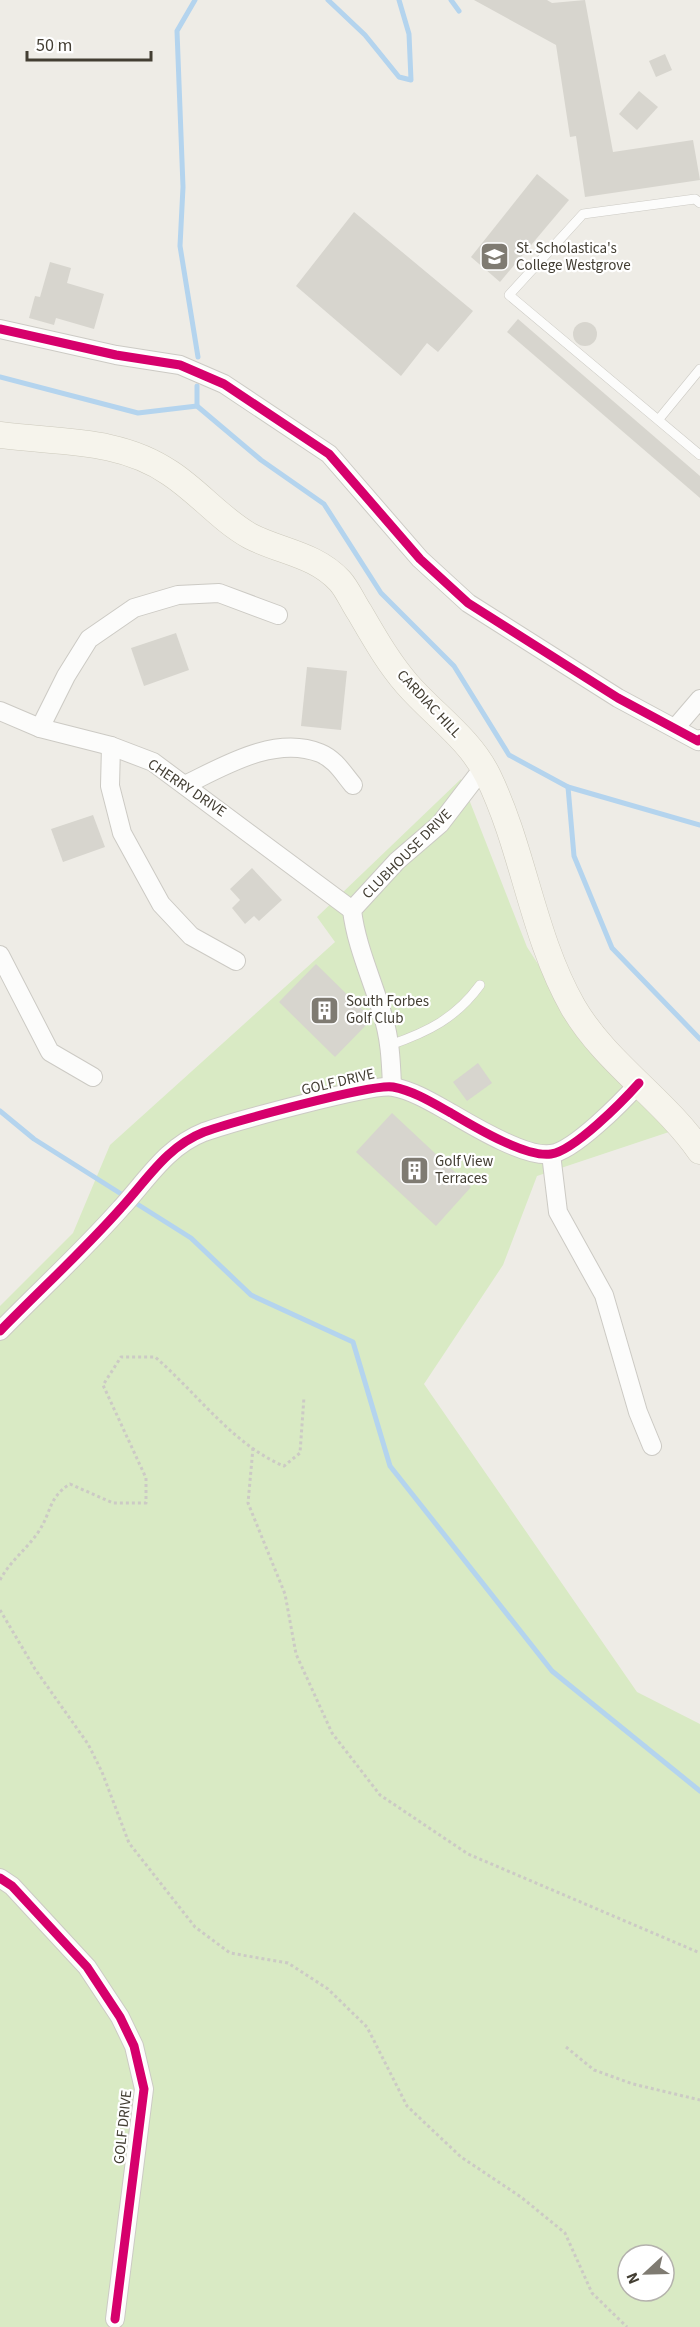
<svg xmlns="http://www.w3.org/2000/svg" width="700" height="2327" viewBox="0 0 700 2327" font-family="'Source Sans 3',sans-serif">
<rect width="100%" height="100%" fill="#eeece6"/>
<path fill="#d9eac4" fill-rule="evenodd" d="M461 779 527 947 605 1068 672 1131 537 1176 503 1265 424 1384 637 1692 700 1724V2327H0V1306L73 1233 110 1145 335 942 317 917ZM628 2255H664V2291H628Z"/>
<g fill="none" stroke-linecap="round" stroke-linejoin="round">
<g stroke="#b4d4ee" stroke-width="5">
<path d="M195 0 177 31 183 187 180 246 198 357"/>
<path d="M328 0 365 35 399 77 411 80 409 34 399 0"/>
<path d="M451 0 459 11"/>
<path d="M0 377 138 413 197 406 261 460 324 504 381 593 454 666 509 755 568 787 700 825"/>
<path d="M197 406V386"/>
<path d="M568 787 574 856 612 948 700 1039"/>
<path d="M0 1111 34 1139 191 1238 251 1295 353 1342 390 1466 552 1671 700 1791"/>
</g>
</g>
<g fill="#d7d5ce">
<path d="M474 0H547L552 3 585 0 613 152 693 140 700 180 585 197 576 136 570 137 556 45Z"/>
<path d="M665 54 672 70 656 77 649 61Z"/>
<path d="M639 91 658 107 637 130 619 114Z"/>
<path d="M537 174 569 200 500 282 471 257Z"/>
<path d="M354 212 473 311 438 352 427 343 401 376 296 286Z"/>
<path d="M50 262 71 268 67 283 104 294 94 329 56 318 54 325 29 318 35 296 40 297Z"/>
<path d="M518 319 700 476V498L507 332Z"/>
<circle cx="585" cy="334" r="12"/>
<path d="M176 633 189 670 144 686 131 648Z"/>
<path d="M307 667 347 671 341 730 301 726Z"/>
<path d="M93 815 105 847 63 862 51 829Z"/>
<path d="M252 868 282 900 259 921 254 916 245 924 232 908 240 900 230 889Z"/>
<path d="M316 964 372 1019 335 1057 279 1002Z"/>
<path d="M478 1063 492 1083 467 1101 453 1082Z"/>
<path d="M392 1113 471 1187 436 1226 356 1152Z"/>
</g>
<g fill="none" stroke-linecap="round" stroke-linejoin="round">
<defs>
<g id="service">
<path d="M700 203 695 199 583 214 509 295 700 455"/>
<path d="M659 419 700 369"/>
<path d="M390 1045C428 1032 456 1018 480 985"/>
</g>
<g id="minor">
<path d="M0 329 116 355 180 365 224 384 329 454 420 559 468 603 618 698 698 741 700 739"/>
<path d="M0 711 40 728 111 746 153 762 352 910"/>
<path d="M676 727 700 699"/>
<path d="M40 728 66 676 89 639 134 608 178 595 219 593 278 615"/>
<path d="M111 746 110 786 122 833 161 904 191 936 236 961"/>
<path d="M185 785C224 766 275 735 320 753 335 759 343 773 353 785"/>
<path d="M0 955 50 1052 93 1077"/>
<path d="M392 1086C391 1061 390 1037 382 1013 372 979 356 945 352 910L397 861 440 824 483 768"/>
<path d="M551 1154 558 1212 604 1295 638 1412 652 1446"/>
<path d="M0 1331C40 1290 83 1251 121 1208 147 1180 166 1147 204 1132 229 1123 373 1083 393 1087 414 1091 433 1103 451 1113 473 1126 526 1158 551 1154 574 1151 623 1101 639 1083"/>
<path d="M0 1878 12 1886 87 1967 120 2017 134 2046 144 2089 115 2319"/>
</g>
<path id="secondary" d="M0 435C59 443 119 438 170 473 199 492 220 519 250 536 281 552 315 554 340 581 348 590 353 603 360 613 374 637 388 662 407 684 434 715 470 739 488 776 524 850 532 935 573 1007 605 1062 664 1099 700 1151"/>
</defs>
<use href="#service" stroke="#cccac4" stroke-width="10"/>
<use href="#minor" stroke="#cccac4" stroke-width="20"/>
<use href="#secondary" stroke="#cdcabd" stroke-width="27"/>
<g stroke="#cccac5" stroke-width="3" stroke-dasharray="3 3" stroke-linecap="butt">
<path d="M253 1448 248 1503 285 1594 296 1654 332 1733 380 1795 468 1854 700 1953"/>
<path d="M0 1580C10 1561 27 1549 39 1531 52 1511 48 1498 70 1484L113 1503H146V1478L103 1385 121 1357H155C197 1393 233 1445 284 1466L300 1453 304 1397"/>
<path d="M0 1610 35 1669 88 1744 102 1772 129 1843 195 1927 230 1953 288 1963 328 1989 367 2027 407 2106 461 2157 521 2197 565 2233 592 2293 627 2327"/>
<path d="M566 2047 594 2070 633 2084 700 2100"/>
</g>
<use href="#service" stroke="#fcfcfb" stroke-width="9"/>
<use href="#minor" stroke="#fcfcfb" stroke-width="18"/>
<use href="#secondary" stroke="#f6f4ec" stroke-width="26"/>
<defs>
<g id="cycleway">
<path d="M0 329 116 355 180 365 224 384 329 454 420 559 468 603 618 698 698 741 700 739"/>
<path d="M0 1331C40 1290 83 1251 121 1208 147 1180 166 1147 204 1132 229 1123 373 1083 393 1087 414 1091 433 1103 451 1113 473 1126 526 1158 551 1154 574 1151 623 1101 639 1083"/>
<path d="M0 1878 12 1886 87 1967 120 2017 134 2046 144 2089 115 2319"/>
</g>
</defs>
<use href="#cycleway" stroke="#fff" stroke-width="13"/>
<use href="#cycleway" stroke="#d6006c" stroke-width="9"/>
</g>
<defs>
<symbol id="university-square" viewBox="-11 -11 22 22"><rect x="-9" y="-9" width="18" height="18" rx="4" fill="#7f7b72" stroke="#fff"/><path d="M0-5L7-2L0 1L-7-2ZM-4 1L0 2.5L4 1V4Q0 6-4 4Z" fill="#fff"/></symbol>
<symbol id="building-square" viewBox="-11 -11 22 22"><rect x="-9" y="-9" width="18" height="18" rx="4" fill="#7f7b72" stroke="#fff"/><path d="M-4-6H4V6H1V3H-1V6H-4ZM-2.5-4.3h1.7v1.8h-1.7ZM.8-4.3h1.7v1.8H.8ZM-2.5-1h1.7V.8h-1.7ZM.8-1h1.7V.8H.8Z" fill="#fff"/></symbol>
</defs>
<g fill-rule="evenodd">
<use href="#university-square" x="478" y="240" width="33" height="33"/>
<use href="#building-square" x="308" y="994" width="33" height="33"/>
<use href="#building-square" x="398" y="1154" width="33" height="33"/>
</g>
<g text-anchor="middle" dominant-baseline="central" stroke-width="4.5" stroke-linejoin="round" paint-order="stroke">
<g font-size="15" fill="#433e33" stroke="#fff" text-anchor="start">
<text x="516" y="248">St. Scholastica's<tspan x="516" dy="17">College Westgrove</tspan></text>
<text x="346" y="1001">South Forbes<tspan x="346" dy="17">Golf Club</tspan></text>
<text x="435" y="1161">Golf View<tspan x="435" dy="17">Terraces</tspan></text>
</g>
<g font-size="15" fill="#433e33" stroke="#fff">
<text transform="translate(429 704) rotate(47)">CARDIAC HILL</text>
<text transform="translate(187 788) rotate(34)">CHERRY DRIVE</text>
<text transform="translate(407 854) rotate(-45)">CLUBHOUSE DRIVE</text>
<text transform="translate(338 1082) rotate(-13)">GOLF DRIVE</text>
<text transform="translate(123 2127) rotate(-84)">GOLF DRIVE</text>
</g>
</g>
<g transform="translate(646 2273) rotate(248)"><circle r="28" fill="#ffffff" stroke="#b4b2ad" stroke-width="1.5"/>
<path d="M0-4.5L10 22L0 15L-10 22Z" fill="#7f7b72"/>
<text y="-9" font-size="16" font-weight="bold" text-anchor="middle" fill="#433e33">N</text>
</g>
<path d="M27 51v9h124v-9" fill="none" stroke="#433e33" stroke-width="3"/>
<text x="36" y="51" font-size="18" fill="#433e33" stroke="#ffffff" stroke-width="4.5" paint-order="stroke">50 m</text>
</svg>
